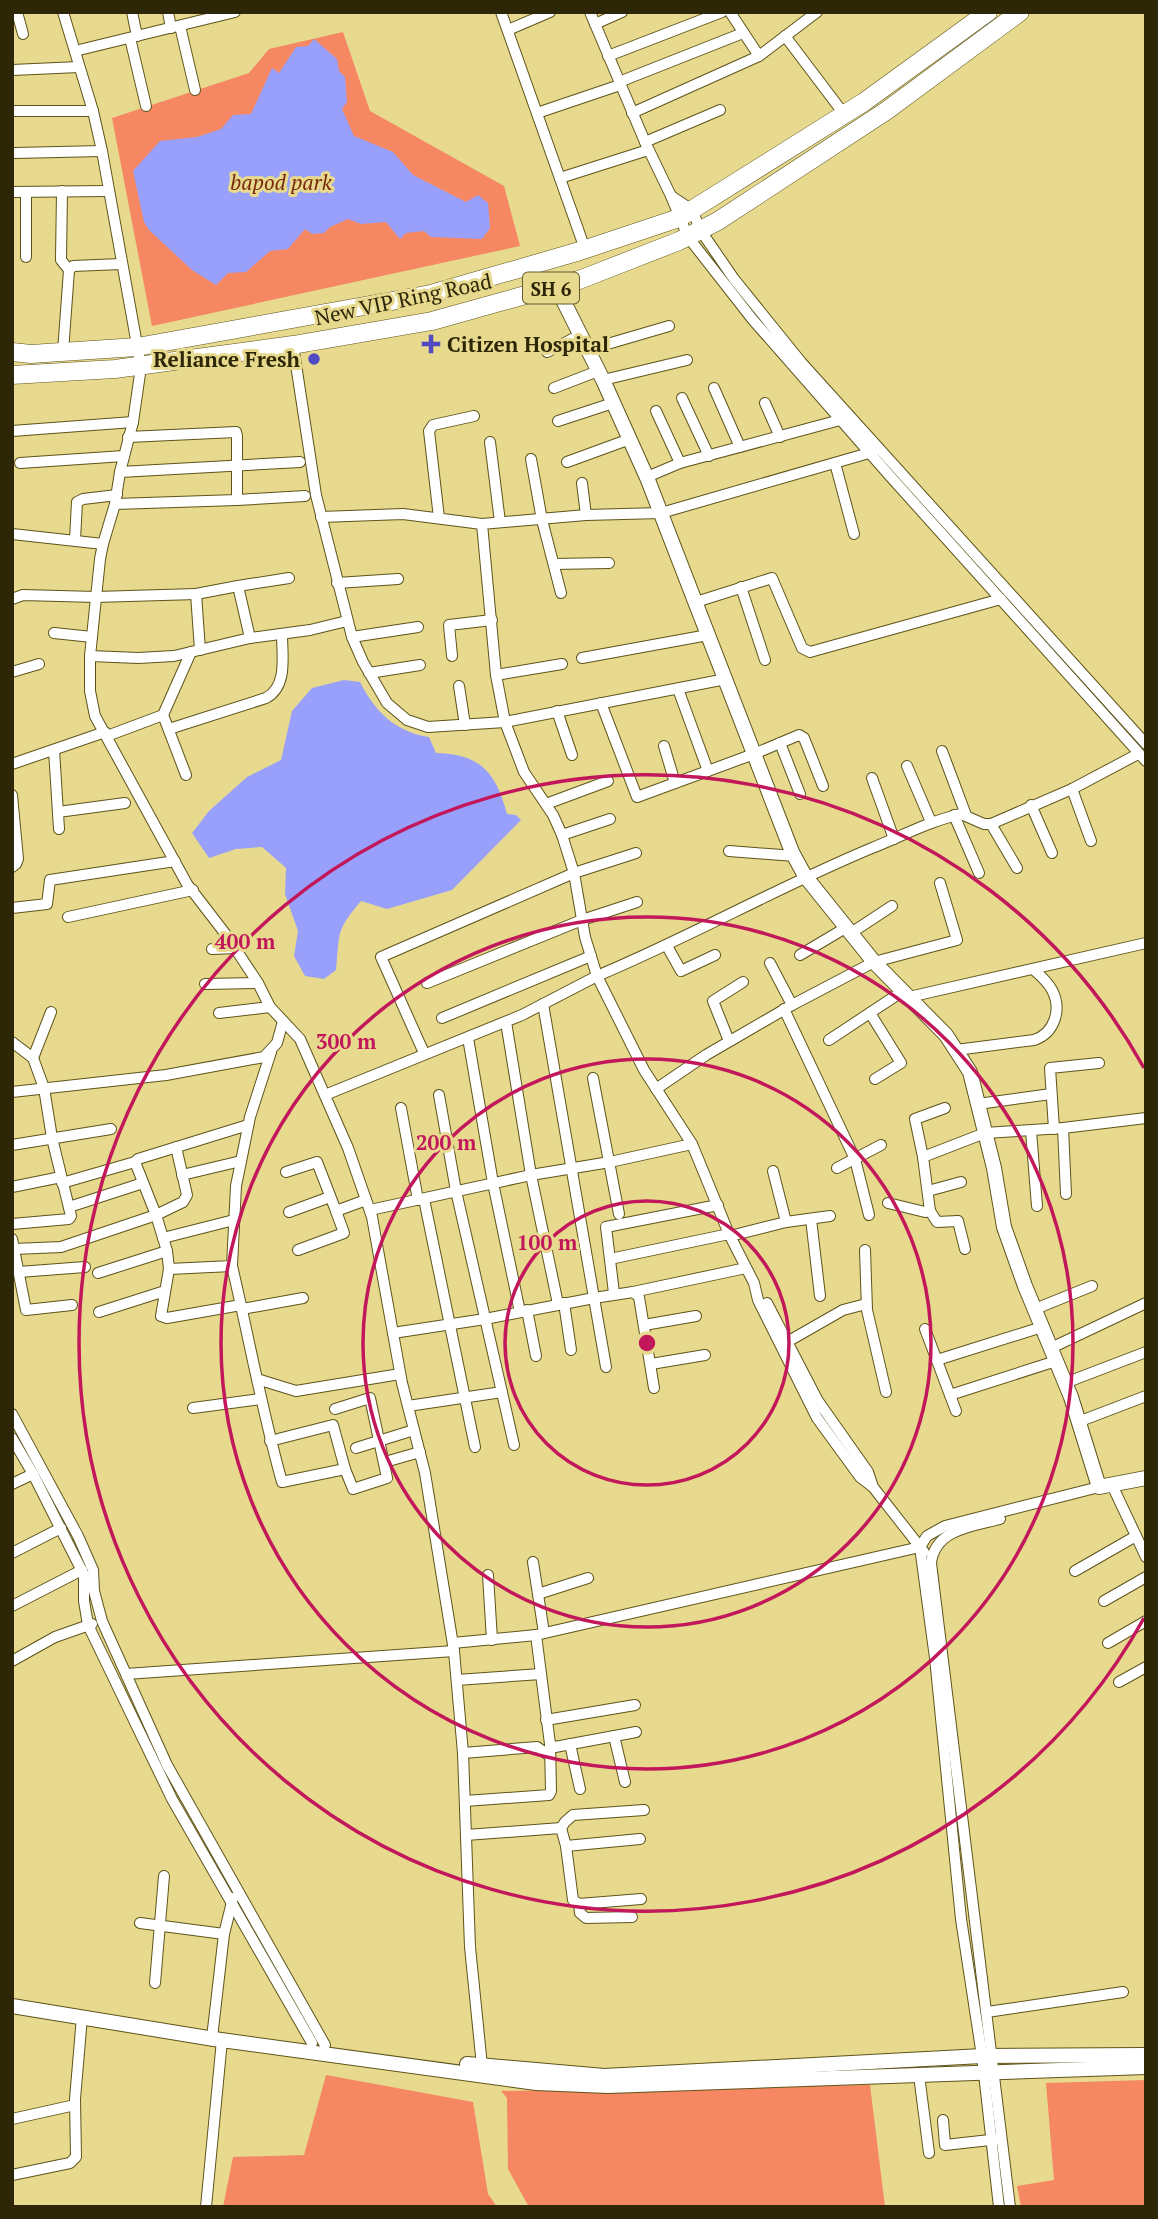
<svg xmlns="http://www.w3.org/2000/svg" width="1158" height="2219" viewBox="0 0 1158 2219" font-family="'PT Serif',serif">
<rect width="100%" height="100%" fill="#e7d98e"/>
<g fill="#f58762">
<path d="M343 32 370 111 504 186 520 246 152 326 112 118 249 73 269 49Z"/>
<path d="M326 2075 473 2102 488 2194 497 2207H223L233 2157 304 2155Z"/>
<path d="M1146 2080V2207H1021L1017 2186 1054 2180 1046 2083Z"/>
<path d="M870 2085 885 2207H529L508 2169 507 2098 501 2091Z"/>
</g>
<g fill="#99a0fc">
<path d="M314 39 337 59 339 71 345 77 347 102 342 109 354 136 393 152 413 175 466 202 478 195 488 203 490 228 482 239 431 237 424 231 406 233 400 239 386 222 361 224 348 219 330 227 324 233 312 234 305 229 288 249 270 251 246 272 228 273 216 285 192 270 149 230 144 222 133 171 160 141 197 137 221 129 233 115 251 114 272 68 279 73 296 47 308 46Z"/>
<path d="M344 680 360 682C375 712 396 732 429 737L436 753C480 754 496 772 507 814L516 815 521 820 452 890 387 909 361 901C335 932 340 932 336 970L324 979 305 976 294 956 298 931 285 894 286 868 262 847 236 849 209 858 192 833 209 811 247 777 281 760 292 711 312 688Z"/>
</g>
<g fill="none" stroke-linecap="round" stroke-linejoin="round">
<defs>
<g id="minor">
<path d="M17 12 23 34"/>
<path d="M63 12 93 111 102 151 141 367 133 422 120 472 115 504 103 544 100 559 90 656V691L95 716 187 884 227 936 258 983 270 1007 300 1039 348 1148 372 1217 402 1383 425 1473 454 1651 463 1753 470 1947 482 2066"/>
<path d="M132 12 137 36"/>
<path d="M168 12 171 28"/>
<path d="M501 12 585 249"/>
<path d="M590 12 645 142 671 196"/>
<path d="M730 12 759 56"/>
<path d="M595 24 622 12"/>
<path d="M180 26 195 90"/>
<path d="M508 30 550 12"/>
<path d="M785 36 844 114"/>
<path d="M130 38 146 106"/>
<path d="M75 51 235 12"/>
<path d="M608 56 722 12"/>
<path d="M12 70 79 67"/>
<path d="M619 82 743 33"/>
<path d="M12 111H93"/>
<path d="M537 113 620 85"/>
<path d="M632 113 759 56 817 12"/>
<path d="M645 142 720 110"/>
<path d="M15 153 102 151"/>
<path d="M560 178 648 150"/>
<path d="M62 191 61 260 69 270"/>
<path d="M12 192 107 191"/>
<path d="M26 257V192"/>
<path d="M293 345 316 495 352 637 363 662 387 703 407 720 428 727 505 722 726 679"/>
<path d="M587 350 669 326"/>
<path d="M63 352 69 270 73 266 121 264"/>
<path d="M547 352 580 335"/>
<path d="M603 380 687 360"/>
<path d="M554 388 598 371"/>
<path d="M714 388 740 447"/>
<path d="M682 398 709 456"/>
<path d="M765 403 780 437"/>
<path d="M656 411 680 463"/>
<path d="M558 421 613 403"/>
<path d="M12 431 133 422"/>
<path d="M490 442 500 522"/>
<path d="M878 448 869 453 661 513 586 515 482 524 496 675 505 722 524 772 553 815 562 835 574 873 585 937 597 976C690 937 778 887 872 848 902 836 930 821 961 814L984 824H991L1072 789 1138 754"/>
<path d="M531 459 542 520 561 593"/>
<path d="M567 462 630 439"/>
<path d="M20 463 124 456"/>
<path d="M835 463 854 534"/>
<path d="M120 472 300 462"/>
<path d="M647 477 680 463 840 420"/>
<path d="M582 483 586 515"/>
<path d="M237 500 305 496"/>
<path d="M115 504 237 500V436L236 432 128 437"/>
<path d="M321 517 403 514 482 524"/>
<path d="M439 518 429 431 433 425 474 416"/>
<path d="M12 534 103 544"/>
<path d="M75 540 77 502 83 499 117 495"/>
<path d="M554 564 609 563"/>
<path d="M337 583 398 579"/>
<path d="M238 586 289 578"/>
<path d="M741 587 765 660"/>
<path d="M12 599 23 595 96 597 196 594"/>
<path d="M696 602 772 578 802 648 810 652 1001 599"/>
<path d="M54 633 92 637"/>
<path d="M352 637 418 627"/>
<path d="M200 650 196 594 238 586 250 638"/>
<path d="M90 656 138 658 174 656 250 638 310 630 347 621"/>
<path d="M452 656 449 625 492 620"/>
<path d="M582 658 708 635"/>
<path d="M12 672 39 664"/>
<path d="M369 673 420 665"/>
<path d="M496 675 562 664"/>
<path d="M459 686 465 725"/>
<path d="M678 689 708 771"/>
<path d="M601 703 637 797 754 754 799 735 804 738 823 786"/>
<path d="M557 711 572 755"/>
<path d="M163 715 186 775"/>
<path d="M169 729 266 698C288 686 282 656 282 634"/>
<path d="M107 736 163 715 191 652"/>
<path d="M780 743 800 794"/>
<path d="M1146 744 801 362 734 279 701 231 692 210 671 196 688 237 753 320 889 475 1146 761"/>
<path d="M664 746 675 783"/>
<path d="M54 750 59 829"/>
<path d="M942 751 966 815"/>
<path d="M12 764 105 732"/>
<path d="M907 766 931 822"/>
<path d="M872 778 894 839"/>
<path d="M1072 789 1091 841"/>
<path d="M12 795 18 859 16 864 12 867"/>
<path d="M546 804 608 781"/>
<path d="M1031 805 1052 853"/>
<path d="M58 812 125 803"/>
<path d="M954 815 979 873"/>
<path d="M991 824 1017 868"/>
<path d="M562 835 610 819"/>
<path d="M729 851 795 856"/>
<path d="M12 908 47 904 50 880 175 861"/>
<path d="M68 917 193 890"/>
<path d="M851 933 892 906"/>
<path d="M667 946 681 971 715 955"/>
<path d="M212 949 235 948"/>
<path d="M800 955 847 927"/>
<path d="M770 963 792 1005"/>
<path d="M427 983 582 920 637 902"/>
<path d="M205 984 258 983"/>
<path d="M909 997 1146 943"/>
<path d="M784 1009 855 1159 869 1215"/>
<path d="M219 1013 270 1007"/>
<path d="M870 1013 901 1063 875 1079"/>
<path d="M442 1018 591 956"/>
<path d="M506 1022 531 1175 558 1304"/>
<path d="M468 1038 493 1183 520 1312"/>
<path d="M829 1040 903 991"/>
<path d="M729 1041 713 1001 743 982"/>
<path d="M12 1042 33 1058 44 1088 52 1138 71 1216 69 1219 12 1224"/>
<path d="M956 1050 1034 1040C1055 1033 1062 1009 1052 990 1048 982 1040 975 1033 969"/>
<path d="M424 1053 381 957 574 873 636 853"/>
<path d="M33 1058 51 1012"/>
<path d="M593 1078 619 1214"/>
<path d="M656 1089 706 1055 792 1005 874 962 957 940 940 883"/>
<path d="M12 1092 166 1075 264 1057 277 1043 283 1021"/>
<path d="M325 1095 522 1015 597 976 644 1070 692 1144 729 1234 754 1283 758 1300 817 1418 860 1477 873 1487"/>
<path d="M439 1095 456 1191 514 1445"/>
<path d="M978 1104 1051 1094"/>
<path d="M401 1108 418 1200"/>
<path d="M1063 1128 1066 1194"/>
<path d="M1054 1129 1050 1068 1099 1063"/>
<path d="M1031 1131 1037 1206"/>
<path d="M12 1145 111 1129"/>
<path d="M923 1157 915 1119 945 1108"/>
<path d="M135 1162 156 1215 167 1251 169 1269 232 1266 236 1186 250 1117 271 1052"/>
<path d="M837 1168 881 1145"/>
<path d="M773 1171 786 1222"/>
<path d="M286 1172 317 1162 336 1211 366 1200"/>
<path d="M182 1175 241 1161"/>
<path d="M62 1183 135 1162 138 1159 248 1125"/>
<path d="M12 1187 61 1177"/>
<path d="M928 1191 961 1182"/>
<path d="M424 1199 475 1447"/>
<path d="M888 1203 925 1212 930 1211 923 1157 985 1133 1063 1128 1146 1118"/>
<path d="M69 1207 143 1183"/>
<path d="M370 1210 531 1175 610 1162 692 1144"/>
<path d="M930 1211 937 1222 958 1221 965 1249"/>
<path d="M289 1212 330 1197"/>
<path d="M811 1219 820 1296"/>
<path d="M730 1236 786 1222 830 1216"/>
<path d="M163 1238 234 1220"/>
<path d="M12 1239 26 1310 72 1305"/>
<path d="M14 1249 61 1247 156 1215 183 1202 187 1195 176 1147"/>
<path d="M298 1250 344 1233 336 1211"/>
<path d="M865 1250 867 1310 886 1392"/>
<path d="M610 1259 729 1234"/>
<path d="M232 1266C249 1338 262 1411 282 1482L345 1469 353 1489 387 1478 370 1398 335 1409"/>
<path d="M169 1269 161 1316 167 1318 241 1305"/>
<path d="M19 1272 85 1267"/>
<path d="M98 1273 167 1251"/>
<path d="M633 1292 746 1268"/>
<path d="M614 1293 606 1227 718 1205"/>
<path d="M564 1303 571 1350"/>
<path d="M767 1303 818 1401 868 1472 873 1487 924 1552"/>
<path d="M242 1309 303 1298"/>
<path d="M1035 1309 1092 1286"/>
<path d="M527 1310 536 1356"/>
<path d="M99 1312 165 1291"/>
<path d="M644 1325 696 1316"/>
<path d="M925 1329 956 1411"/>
<path d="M393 1333 485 1319 594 1298 543 1004"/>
<path d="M787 1342 843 1310 866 1304"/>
<path d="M1051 1348 1146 1303"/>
<path d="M937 1360 1042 1327"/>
<path d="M651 1364 705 1355"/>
<path d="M606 1367 594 1298 633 1292 639 1297 654 1388"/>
<path d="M257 1379 296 1391 400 1374"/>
<path d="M1065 1383 1146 1352"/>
<path d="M950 1395 1056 1361"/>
<path d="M408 1406 502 1392"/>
<path d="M193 1408 261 1399"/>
<path d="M12 1414 78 1536 93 1570 94 1591 102 1621 167 1765 325 2045"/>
<path d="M1078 1422 1146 1396"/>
<path d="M12 1438 33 1474 84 1575V1601L88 1625 172 1799 312 2043"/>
<path d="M270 1441 333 1425 345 1469"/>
<path d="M356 1448 414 1430"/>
<path d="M385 1462 420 1452"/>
<path d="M12 1484 33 1474"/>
<path d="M1112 1485 1146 1557"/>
<path d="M1000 1519C973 1526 935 1529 931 1563L1010 2207"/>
<path d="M12 1553 61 1528"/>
<path d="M533 1562 544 1633"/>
<path d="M1075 1571 1136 1536"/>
<path d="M488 1575 492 1640"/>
<path d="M538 1594 588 1578"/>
<path d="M1104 1601 1146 1577"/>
<path d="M12 1606 82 1570"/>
<path d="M536 1635 550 1744 555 1747 636 1732"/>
<path d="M453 1643 536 1635 920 1547"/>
<path d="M1108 1643 1146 1621"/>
<path d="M12 1661 55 1637 92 1624"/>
<path d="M126 1674 454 1651"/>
<path d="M457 1680 541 1674"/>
<path d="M1119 1682 1146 1667"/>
<path d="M546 1720 635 1705"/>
<path d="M614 1736 625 1782"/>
<path d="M570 1744 580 1789"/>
<path d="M463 1753 537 1747 550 1756"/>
<path d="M465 1801 549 1795 551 1791 550 1744"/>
<path d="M561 1828 565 1822 573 1815 644 1810"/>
<path d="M466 1835 561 1828 566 1846 573 1900 579 1904 641 1899"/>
<path d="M566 1846 640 1839"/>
<path d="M579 1904 580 1913 586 1918 632 1917"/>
<path d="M140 1923 224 1934"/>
<path d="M155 1983 164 1876"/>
<path d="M987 2012 1123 1992"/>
<path d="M212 2038 224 1934 233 1898"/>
<path d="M919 2075 929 2153"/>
<path d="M12 2119 75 2105"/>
<path d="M943 2120 945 2145 999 2139"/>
<path d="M12 2175 70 2163 76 2157 75 2099 82 2017"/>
<path d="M206 2207 222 2040"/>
<path d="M999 2207 982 2056 961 1919 935 1658 920 1547 927 1536 945 1526 1099 1487"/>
</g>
<g id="tertiary">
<path d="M556 286 603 380 648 480 792 852 805 876 874 962 946 1035 970 1072 994 1168 1004 1227 1025 1286 1071 1397 1099 1487 1146 1478"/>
<path d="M12 2006 214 2039 536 2083 608 2086 1146 2067"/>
<path d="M467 2064 604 2076 982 2056 1146 2055"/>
</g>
<g id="primary">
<path d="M12 352 31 354 137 347 431 294 580 251 679 218 864 102 988 12"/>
<path d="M12 375 115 369 293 345 432 321 579 280 679 241 718 221 886 111 1020 12"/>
</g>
</defs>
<use href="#minor" stroke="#5e541b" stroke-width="12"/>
<use href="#tertiary" stroke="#5e541b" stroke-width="16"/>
<use href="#primary" stroke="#5e541b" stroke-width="19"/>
<use href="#minor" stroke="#fff" stroke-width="10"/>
<use href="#tertiary" stroke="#fff" stroke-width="14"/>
<use href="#primary" stroke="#fff" stroke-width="18"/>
</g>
<g fill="none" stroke="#c2185b" stroke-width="3.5">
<circle cx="647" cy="1343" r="142"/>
<circle cx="647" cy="1343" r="284"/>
<circle cx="647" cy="1343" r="426"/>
<path d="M1144 1618A568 568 0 1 1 1144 1068"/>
</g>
<g fill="#504bc2" stroke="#e7d98e" stroke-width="2.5">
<path d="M427.5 333.5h7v7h7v7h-7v7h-7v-7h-7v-7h7z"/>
<circle cx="314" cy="359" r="7"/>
</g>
<g text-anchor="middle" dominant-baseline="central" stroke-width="6" stroke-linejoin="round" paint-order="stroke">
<rect fill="#e7d98e" stroke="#655c30" stroke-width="2" x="523" y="272.5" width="56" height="31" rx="5"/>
<g font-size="19" font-weight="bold" fill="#2d2708">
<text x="551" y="288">SH 6</text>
</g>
<g font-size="21" font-style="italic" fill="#7a2b0c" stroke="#e7d98e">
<text x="281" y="182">bapod park</text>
</g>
<g font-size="21" fill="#2d2708" stroke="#e7d98e">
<text transform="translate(403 299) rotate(-12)">New VIP Ring Road</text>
</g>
<g font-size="21" font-weight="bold" fill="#2d2708" stroke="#e7d98e" text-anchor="start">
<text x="447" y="344">Citizen Hospital</text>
<text x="300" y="359" text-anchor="end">Reliance Fresh</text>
</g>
</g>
<circle cx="647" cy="1343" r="10" fill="#c2185b" stroke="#e7d98e" stroke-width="3.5"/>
<g font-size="21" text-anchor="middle" font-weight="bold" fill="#c2185b" stroke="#e7d98e" stroke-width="6" stroke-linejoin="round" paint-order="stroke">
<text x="245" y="949">400 m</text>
<text x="346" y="1049">300 m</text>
<text x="446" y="1150">200 m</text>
<text x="547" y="1250">100 m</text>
</g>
<rect width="1158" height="2219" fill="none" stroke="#2d2708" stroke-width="28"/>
</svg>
